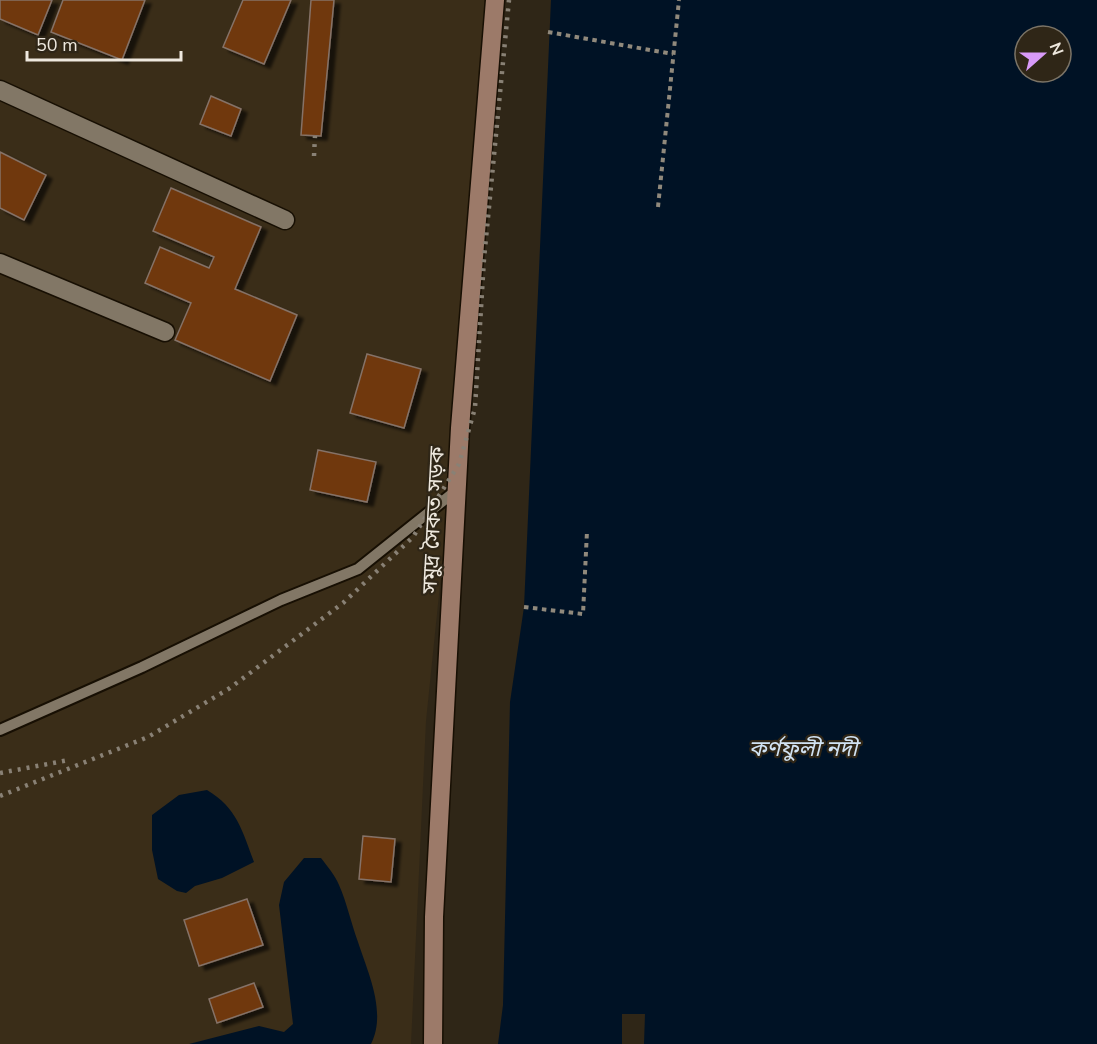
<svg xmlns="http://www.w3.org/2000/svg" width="1097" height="1044" viewBox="0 0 1097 1044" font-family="'Nunito Sans','Noto Sans Bengali',sans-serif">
<defs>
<filter id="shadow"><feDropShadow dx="6" dy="4" stdDeviation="1.5" flood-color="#0009"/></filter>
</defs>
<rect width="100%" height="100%" fill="#2f2617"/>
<path fill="#3a2d18" d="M0 0H500L426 721 411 1044H0Z"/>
<g fill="#001225" fill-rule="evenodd">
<path d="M551 0H1097V1044H498L503 1005 510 702 524 607ZM1025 36H1061V72H1025Z"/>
<path d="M207 790C237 808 242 830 254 862L222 878 195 886 186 893 177 891 158 879 152 850V815L179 795Z"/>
<path d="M304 858H321C327 866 335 875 339 885 347 903 351 923 358 942 368 973 387 1012 371 1044H189L259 1026 284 1032 293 1024 279 905 284 882Z"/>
</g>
<path fill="#2f2617" d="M622 1014H645L644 1044H622Z"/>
<g fill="#70380c" stroke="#857267" stroke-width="1.5" filter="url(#shadow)">
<path d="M0 0H52L38 35 0 19Z"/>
<path d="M63 0H145L122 60 51 32Z"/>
<path d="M243 0H291L264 64 223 47Z"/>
<path d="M311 0H334L321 136 301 135Z"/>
<path d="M211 96 241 109 231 136 200 124Z"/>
<path d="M0 152 46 175 24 220 0 208Z"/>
<path d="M171 188 261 227 235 289 297 315 270 381 175 340 191 303 145 283 160 247 209 268 214 257 153 231Z"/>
<path d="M367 354 421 369 404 428 350 413Z"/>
<path d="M318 450 376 462 367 502 310 490Z"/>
<path d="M363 836 395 839 391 882 359 879Z"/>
<path d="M247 899 263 945 199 966 184 920Z"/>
<path d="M254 983 263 1007 217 1023 209 999Z"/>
</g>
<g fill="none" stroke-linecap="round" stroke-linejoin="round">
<defs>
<path id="service" d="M0 730 142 667 281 600 358 569 458 489"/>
<g id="minor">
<path d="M0 90 285 220"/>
<path d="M0 263 165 332"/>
</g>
<path id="secondary" d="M433 1044 434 917 460 428 495 0"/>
</defs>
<use href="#service" stroke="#170f03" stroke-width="14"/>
<use href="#minor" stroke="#170f03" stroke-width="21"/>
<use href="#secondary" stroke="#170f03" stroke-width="21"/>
<g stroke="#90897c" stroke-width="4" stroke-dasharray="4.5 4.5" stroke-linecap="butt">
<path d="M548 32 673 54"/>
<path d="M658 207 679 0"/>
<path d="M524 607 583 614 587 531"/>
</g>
<use href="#service" stroke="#827766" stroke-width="10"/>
<use href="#minor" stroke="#827766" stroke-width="18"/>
<use href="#secondary" stroke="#9c7a69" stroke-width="18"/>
<g stroke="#898175" stroke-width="4.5" stroke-dasharray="3 6" stroke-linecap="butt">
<path d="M314 156 315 136"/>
<path d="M0 773 69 760"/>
<path d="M0 796 148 737 230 688 343 603 413 537 459 464 475 408 484 259 509 0"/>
</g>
</g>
<g text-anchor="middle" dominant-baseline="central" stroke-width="4.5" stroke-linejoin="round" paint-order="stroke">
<g font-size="21" fill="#eee8de" stroke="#2f2617">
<text transform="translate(433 520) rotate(-87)">সমুদ্র সৈকত সড়ক</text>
</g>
<g font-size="22" font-style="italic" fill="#d1e3f4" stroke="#2f2617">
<text x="803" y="749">কর্ণফুলী নদী</text>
</g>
</g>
<g transform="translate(1043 54) rotate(69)"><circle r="28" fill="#2f2617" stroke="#7b7467" stroke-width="1.5"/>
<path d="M0-4.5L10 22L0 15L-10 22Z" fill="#d89af8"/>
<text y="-9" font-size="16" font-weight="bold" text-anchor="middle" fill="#eee8de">N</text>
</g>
<path d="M27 51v9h154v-9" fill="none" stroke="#eee8de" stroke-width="3"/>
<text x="36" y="51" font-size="18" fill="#eee8de" stroke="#2f2617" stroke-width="4.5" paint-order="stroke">50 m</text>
</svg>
